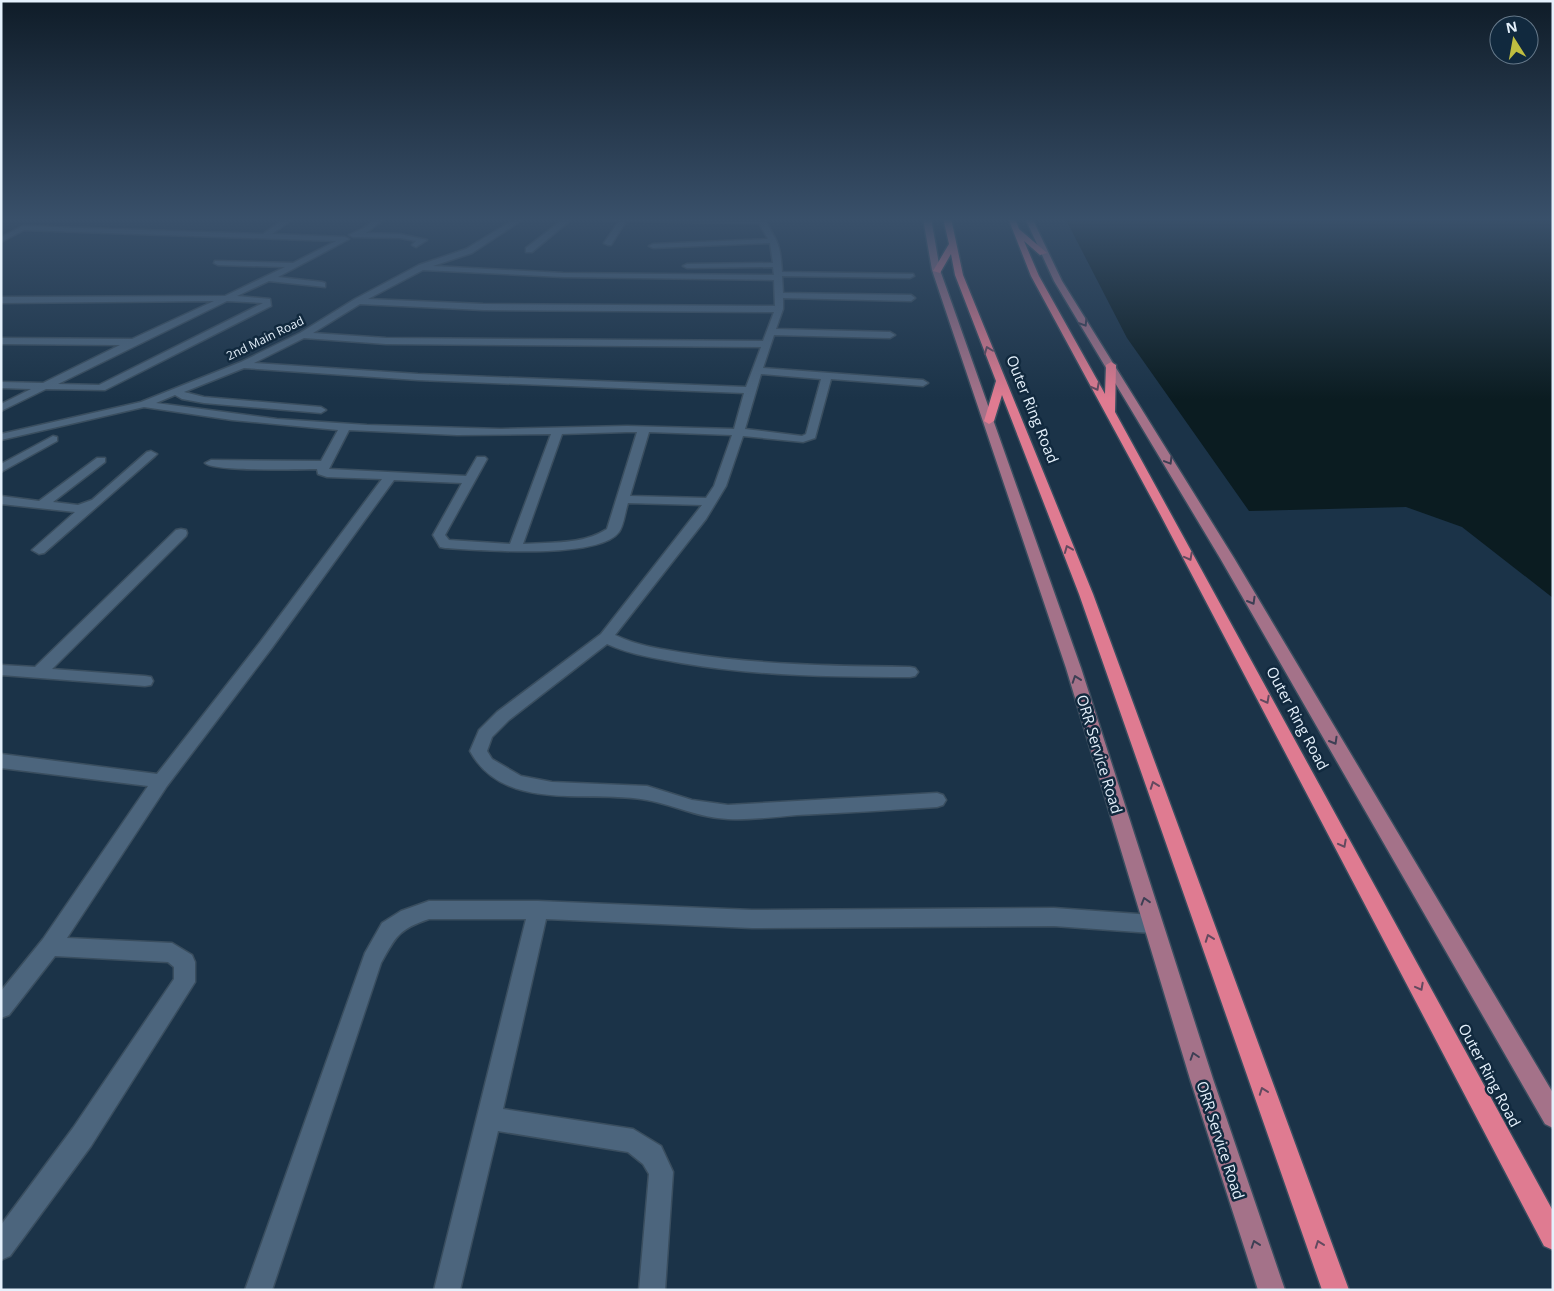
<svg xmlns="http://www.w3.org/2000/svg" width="1554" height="1291" viewBox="0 0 1554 1291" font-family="'Open Sans',sans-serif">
<rect width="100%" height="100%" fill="#1b3348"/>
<path fill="#0b1c21" d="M1065 218H1553V598L1462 527 1406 507 1249 511 1127 338Z"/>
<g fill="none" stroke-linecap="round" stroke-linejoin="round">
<defs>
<g id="minor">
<path d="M286 218H294L272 234 345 237 349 239 278 277 322 282 325 283V287L269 281 237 296 270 299 271 306 105 390 46 389 1 411V404L31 389 1 388V382L43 383 120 345 1 344V338L132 339 214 301 1 303V297L225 296 285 267 218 265 214 263 215 261 293 263 336 241 24 230 1 242V237L23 226 263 234ZM227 301 263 303 99 385 58 384Z"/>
<path d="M377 218H385L366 233 400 234 427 240 416 247 412 245 416 241 400 238 353 237 349 235 364 228Z"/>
<path d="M517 218H525L472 253 433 266 563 273 774 275 773 267 687 268 683 266 687 264 773 263 770 243 653 248 649 246 653 244 768 239 759 223 626 221 611 245H608L604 243 619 221 588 218H766C767 226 772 232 776 240 781 250 781 261 782 272L913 274 914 276 910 278 782 276 783 293 911 295 915 298 911 301 783 298V309L776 329 890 332 895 335 890 338 774 335 763 368 923 380 928 383 923 386 831 379 815 438 803 442 743 436 726 486 706 519 615 635C638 646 661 649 685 653 759 665 835 666 910 667L915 668 918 672 915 676 910 677C833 677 757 676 681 663 655 658 631 655 607 644L509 720 492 737 487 751 492 759 521 776 552 782 647 786 692 800 728 805 937 793 943 795 946 800 943 805 937 807C890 810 843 813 797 815 774 817 751 820 728 819 699 818 675 805 647 800 590 789 504 814 470 751L479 730 497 712 601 634 702 505 628 503C625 512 624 525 619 532 599 560 478 550 445 548L440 547 433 535 462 483 394 480 271 649 167 786 67 938 172 943 192 955 195 962V982L91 1146 10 1256 1 1260V1225L73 1128 174 979V967L168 962 55 956 9 1015 1 1018V991L43 939 148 786 1 768V754L157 774 261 641 382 479 327 477 318 474 317 469C300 469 214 472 205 463L211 460 321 461 338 430 232 420 144 407 1 440V434L141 402 241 362 300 333 355 299 419 265 466 249ZM423 270 563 277 774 280 775 306 483 304 368 299ZM360 304 483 310 774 312 763 341 386 338 313 333ZM304 338 386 344 761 347 746 387 418 374 254 363ZM244 368 418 380 744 393 734 429 627 426 501 429 367 425 277 419 156 403 175 395 182 399 204 403 321 413 326 410 321 407 204 397 184 392ZM761 374 821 379 806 434 802 436 745 429ZM349 430 457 435 551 434 510 544 449 540 445 535 487 459 485 457H477L466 476 329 469ZM627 432H637L607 529C582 545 552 542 523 544L562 434ZM649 432 732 435 714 486 706 498 630 496Z"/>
<path d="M565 218H573L532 252H526V248Z"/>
<path d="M53 436 57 437V441L1 472V464Z"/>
<path d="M151 451 157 454 155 456 44 553 39 554 32 550 75 512 1 504V496L39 501 97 458H105V462L53 502 78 505 92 500 147 452Z"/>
<path d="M181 529 186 530 187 533 186 536 52 669 145 676 151 677 153 681 151 685 145 686 1 675V665L35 667 176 530Z"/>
<path d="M429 901H538L752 910 1054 908 1152 915 1159 918 1162 924 1159 930 1152 933 1054 926 752 928 546 919 503 1109 633 1129 661 1146 673 1172 665 1290H639L649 1174 643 1164 628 1152 498 1131 460 1290H434L526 919H429C399 929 396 936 381 963L272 1290H245L365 953 382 923 401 911Z"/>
</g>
<g id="primary">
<path d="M923 218H931L940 270 1081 668 1213 1079 1285 1290H1258L1190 1079 1066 668 932 270Z"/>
<path d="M1025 218H1032L1062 281 1234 558 1553 1093V1128L1545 1124 1220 558 1054 281Z"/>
</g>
<g id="motorway">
<path d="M943 218H951L963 275 1093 594 1349 1290H1322L1079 594 1002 395 994 421 989 424 984 421 996 381 955 275 951 254 940 273 933 271 949 244Z"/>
<path d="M1008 218H1015L1019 229 1047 253 1040 255 1024 241 1039 276 1105 394 1106 365 1111 362 1116 365 1115 412 1553 1211V1250L1544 1246 1160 514 1031 276Z"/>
</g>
</defs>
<use href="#minor" stroke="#3a4e5f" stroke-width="3"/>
<use href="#primary" stroke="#3a4e5f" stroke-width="3"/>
<use href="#motorway" stroke="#3a4e5f" stroke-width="3"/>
<use href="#minor" fill="#4c657d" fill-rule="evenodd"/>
<use href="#primary" fill="#a47289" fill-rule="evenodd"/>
<use href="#motorway" fill="#df7b91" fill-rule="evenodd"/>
</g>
<defs><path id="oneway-chevron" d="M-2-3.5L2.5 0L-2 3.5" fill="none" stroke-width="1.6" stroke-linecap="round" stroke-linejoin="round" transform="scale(1.25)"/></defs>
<g stroke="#3d3f54">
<use href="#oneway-chevron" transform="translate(1084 323) rotate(58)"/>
<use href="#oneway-chevron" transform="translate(1169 461) rotate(59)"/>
<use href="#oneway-chevron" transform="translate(1252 601) rotate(60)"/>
<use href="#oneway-chevron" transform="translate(1076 679) rotate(-109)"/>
<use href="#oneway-chevron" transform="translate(1334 741) rotate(60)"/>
<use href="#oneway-chevron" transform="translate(1145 901) rotate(-107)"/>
<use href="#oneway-chevron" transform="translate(1194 1056) rotate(-108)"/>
<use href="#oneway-chevron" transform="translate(1255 1244) rotate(-109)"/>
</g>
<g stroke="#634a5f">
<use href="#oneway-chevron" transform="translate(988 350) rotate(-111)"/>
<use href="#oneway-chevron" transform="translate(1096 387) rotate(62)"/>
<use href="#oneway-chevron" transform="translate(1068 549) rotate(-112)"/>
<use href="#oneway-chevron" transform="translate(1189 557) rotate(62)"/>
<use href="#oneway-chevron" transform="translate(1266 700) rotate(62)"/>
<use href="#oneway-chevron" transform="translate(1154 785) rotate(-110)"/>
<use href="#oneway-chevron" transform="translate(1343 844) rotate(62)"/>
<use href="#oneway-chevron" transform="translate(1209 938) rotate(-110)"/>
<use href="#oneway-chevron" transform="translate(1420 987) rotate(62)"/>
<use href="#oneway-chevron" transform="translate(1263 1091) rotate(-110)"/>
<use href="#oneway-chevron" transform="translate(1319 1244) rotate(-110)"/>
</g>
<linearGradient id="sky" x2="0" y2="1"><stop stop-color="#0f1c28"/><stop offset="0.55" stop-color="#39506a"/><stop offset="1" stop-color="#39506a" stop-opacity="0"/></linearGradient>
<rect width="1554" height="399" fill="url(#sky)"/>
<g text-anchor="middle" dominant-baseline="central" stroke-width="5" stroke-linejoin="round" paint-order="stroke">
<g font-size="12" fill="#e5f1fc" stroke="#11293e">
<text transform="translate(265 338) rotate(-26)">2nd Main Road</text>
</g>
<g font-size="15" fill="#e5f1fc" stroke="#11293e">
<text transform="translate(1033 409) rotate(68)">Outer Ring Road</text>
<text transform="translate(1298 718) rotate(62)">Outer Ring Road</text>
<text transform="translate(1100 754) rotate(73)">ORR Service Road</text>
<text transform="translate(1490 1075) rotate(62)">Outer Ring Road</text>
<text transform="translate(1221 1140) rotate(72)">ORR Service Road</text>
</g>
</g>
<rect width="1554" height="1291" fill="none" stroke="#e5f1fc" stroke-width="5"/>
<g transform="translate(1514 40) rotate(349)"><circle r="24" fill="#11293e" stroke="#66798a"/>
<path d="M0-4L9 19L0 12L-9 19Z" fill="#c0be40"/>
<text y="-8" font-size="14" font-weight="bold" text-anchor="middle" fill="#e5f1fc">N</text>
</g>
</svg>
